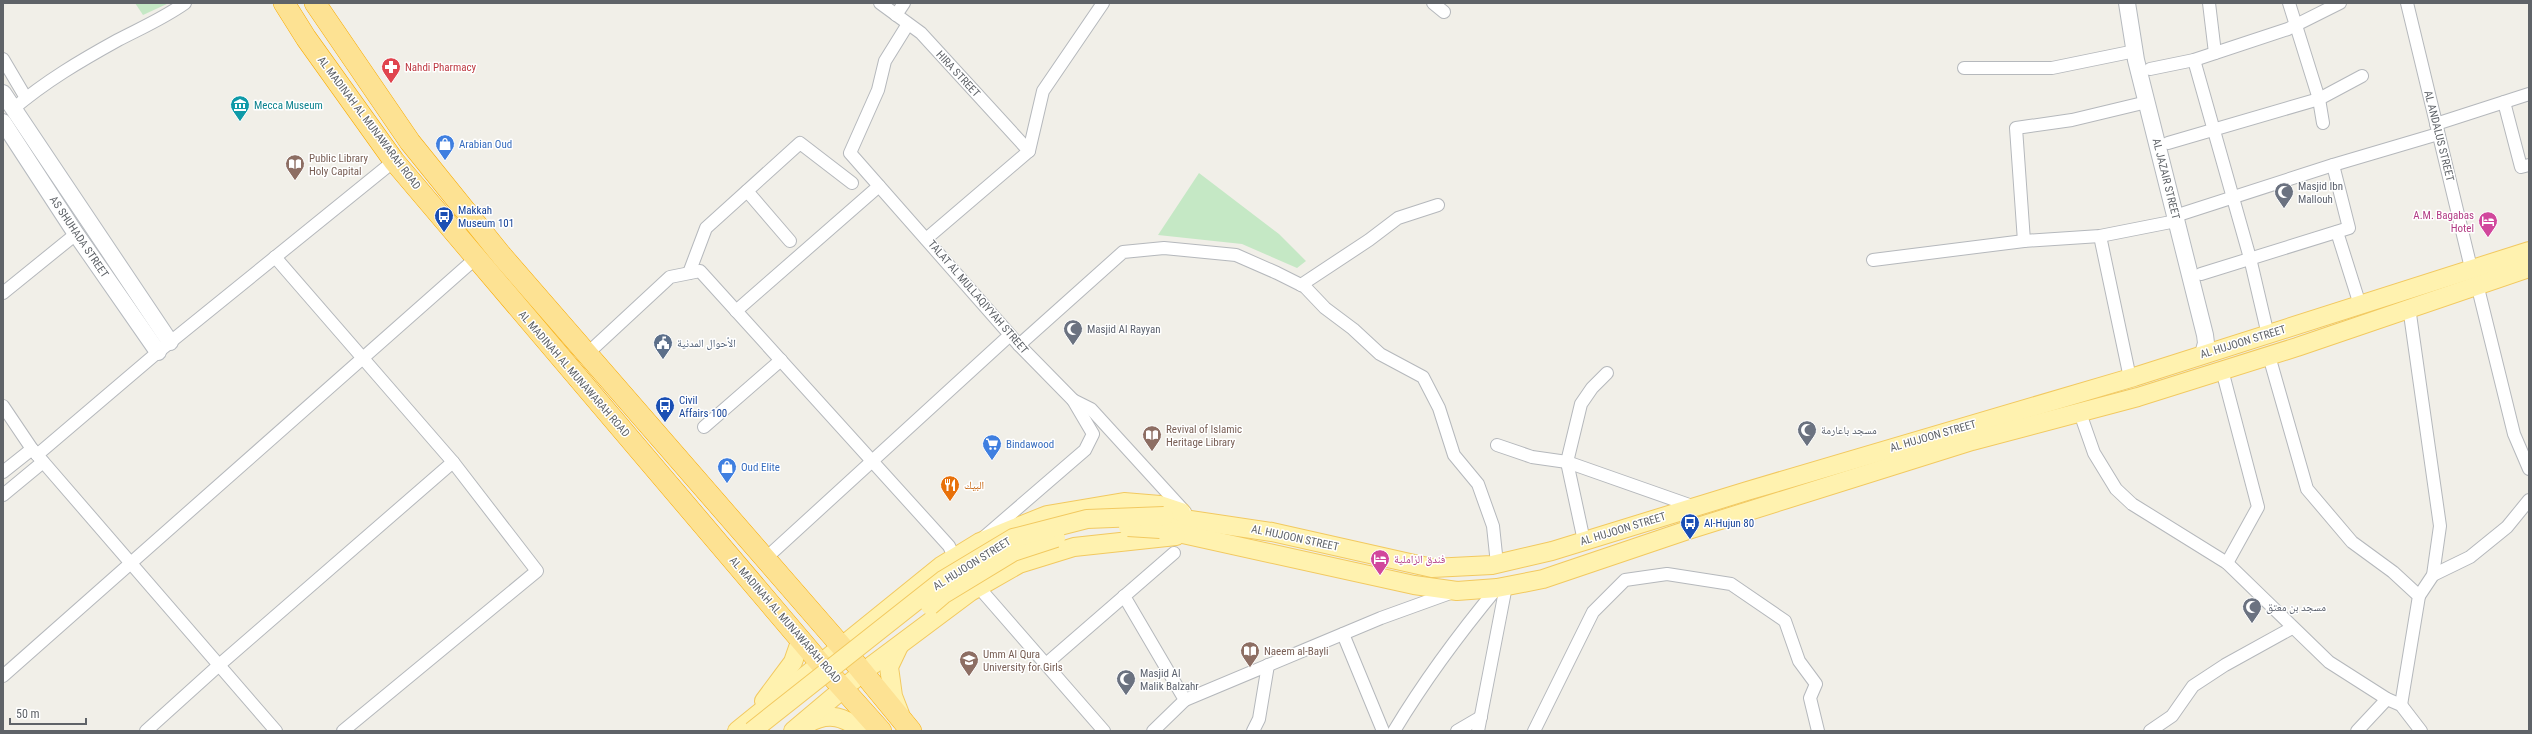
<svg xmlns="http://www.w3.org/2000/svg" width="2532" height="734" viewBox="0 0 2532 734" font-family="'Roboto Condensed','Noto Naskh Arabic',sans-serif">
<rect width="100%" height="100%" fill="#f1efe8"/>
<g fill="#c5e8c5">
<path d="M135 3H169L143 15Z"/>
<path d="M1199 173 1279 234 1306 261 1297 268 1242 244 1158 235Z"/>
</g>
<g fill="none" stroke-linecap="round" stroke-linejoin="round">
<defs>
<g id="street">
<path d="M880 3 921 33 1029 151"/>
<path d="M1433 3 1444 12"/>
<path d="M2209 3 2215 53"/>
<path d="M2289 3 2319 99 2323 123"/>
<path d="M2407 3 2471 268"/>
<path d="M896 15 904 3"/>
<path d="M908 24 885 61 878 90 850 153 1019 345 1073 400 1093 434 1085 450 983 538"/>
<path d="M3 59 26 98"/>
<path d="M2194 60 2250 258 2268 335"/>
<path d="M1964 68H2052L2135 51"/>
<path d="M2150 69 2194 60 2288 29 2340 3"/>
<path d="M2504 102 2521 167 2529 165"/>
<path d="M13 109C46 81 80 61 118 40 141 28 164 18 185 3"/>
<path d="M2436 124 2529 94"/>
<path d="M2168 143 2319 99 2362 76"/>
<path d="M747 191 790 241"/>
<path d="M2175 216 2333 165 2438 134"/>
<path d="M2337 232 2360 305"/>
<path d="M2100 236 2130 378"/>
<path d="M926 239 1029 151 1043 91 1103 3"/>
<path d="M2024 241 2016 128 2072 120 2147 102"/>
<path d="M275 257 453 462 537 571 343 731"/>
<path d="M1873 260 2024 241 2100 236 2176 221"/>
<path d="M689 273 706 228 800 143 852 183"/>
<path d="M2201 274 2349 228 2333 165"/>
<path d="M2477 284 2514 434 2529 469"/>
<path d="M1301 285 1369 240 1398 218 1438 205"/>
<path d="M3 293 76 234"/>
<path d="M2409 307 2440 526 2433 575 2419 596"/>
<path d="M736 311 879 186"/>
<path d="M1019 345 1123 252 1164 248 1236 255 1277 273 1305 287 1325 308 1353 329 1380 354 1423 377 1439 408 1454 455 1478 484 1493 526 1497 564"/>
<path d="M588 353 670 277 700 271 949 546 957 563"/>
<path d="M2269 356 2307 489 2352 542 2393 572 2419 596 2401 705"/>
<path d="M2222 370 2258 507 2227 563"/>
<path d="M1073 400 1091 409 1185 512"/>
<path d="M3 406 32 449 276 731"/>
<path d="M2080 413 2094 453 2116 489 2132 504 2227 563 2329 662 2387 699 2401 705 2421 731"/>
<path d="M704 427 781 360"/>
<path d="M1497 445 1532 457 1567 462 1695 507"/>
<path d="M37 455 158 352 394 161"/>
<path d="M3 472 32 449"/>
<path d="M3 495 43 462"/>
<path d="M1584 541 1567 462 1581 404 1592 388 1607 373"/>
<path d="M765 559 1010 335"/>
<path d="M2433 575 2470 557 2507 527 2529 500"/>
<path d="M975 583 1104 731"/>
<path d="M1124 596 1185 700 1153 731"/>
<path d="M1343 634 1383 731"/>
<path d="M1046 664 1174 553"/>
<path d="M3 676 476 258"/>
<path d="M1185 700 1381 618 1453 592"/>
<path d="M146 731 218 666 453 462"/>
<path d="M1253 731 1259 719 1268 665"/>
<path d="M1394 731C1426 678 1458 635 1497 588"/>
<path d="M1457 731 1481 717"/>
<path d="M1478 731 1506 586"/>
<path d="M1534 731 1593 612 1625 580 1667 574 1731 584 1785 621 1799 661 1816 684 1810 698 1818 731"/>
<path d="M2150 731 2172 716 2193 686 2225 665 2292 628"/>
<path d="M2357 731 2387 699"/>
</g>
<g id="secondary">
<path d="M2127 3 2136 60 2205 335 2206 343 2203 354"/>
<path d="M3 93 170 342"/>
<path d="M3 122 76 234 158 352"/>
</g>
<g id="primary">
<path d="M1164 516 1272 532 1432 568 1492 565 1552 551 1747 491 2134 377 2529 251"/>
<path d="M1160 529 1414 585 1457 591 1497 588 1543 579 1685 531 1972 441 2138 397 2297 347 2529 268"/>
<path d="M899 646 889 667 893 696 900 714"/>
<path d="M764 701 793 662 801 639"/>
<path d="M807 724C830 710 844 718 865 731"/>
<path d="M737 731 941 566 980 542 1047 515 1124 502 1160 505 1181 512"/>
<path d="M793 731 863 672 970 592 1019 564 1074 547 1176 536"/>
</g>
<g id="highway">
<path d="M284 3 306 38 394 161 821 664 881 731"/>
<path d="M315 3 410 142 502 256 842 647 911 731"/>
</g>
</defs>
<use href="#street" stroke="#b5b8bc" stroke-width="14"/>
<use href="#secondary" stroke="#b6babf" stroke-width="18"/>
<use href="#primary" stroke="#f2c960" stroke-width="20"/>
<use href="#highway" stroke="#f9ab00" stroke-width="22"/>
<use href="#street" stroke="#fff" stroke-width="12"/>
<use href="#secondary" stroke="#fff" stroke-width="16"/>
<use href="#primary" stroke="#fff2af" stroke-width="18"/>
<use href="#highway" stroke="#fde293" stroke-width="21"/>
<defs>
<g id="primary-bridge">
<path d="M1128 527 1160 529"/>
<path d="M930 606 944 594 1013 552 1056 538"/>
<path d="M752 731 943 580 1013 538 1087 519 1164 516"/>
</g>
</defs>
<use href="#primary-bridge" stroke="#f2c960" stroke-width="20" stroke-linecap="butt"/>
<use href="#primary-bridge" stroke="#fff2af" stroke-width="18"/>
</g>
<defs>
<symbol id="pharmacy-pin" viewBox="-11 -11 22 30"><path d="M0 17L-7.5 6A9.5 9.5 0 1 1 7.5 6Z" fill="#e0444e" stroke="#fff"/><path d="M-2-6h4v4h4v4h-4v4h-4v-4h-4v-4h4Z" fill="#fff"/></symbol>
<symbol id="museum-pin" viewBox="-11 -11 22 30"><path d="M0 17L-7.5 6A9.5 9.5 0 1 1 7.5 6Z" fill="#0f9aa8" stroke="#fff"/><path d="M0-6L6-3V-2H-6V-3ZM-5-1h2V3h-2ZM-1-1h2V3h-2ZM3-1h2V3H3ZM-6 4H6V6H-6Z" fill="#fff"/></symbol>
<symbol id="shop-pin" viewBox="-11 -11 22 30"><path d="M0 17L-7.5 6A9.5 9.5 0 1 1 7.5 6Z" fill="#3f7fe0" stroke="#fff"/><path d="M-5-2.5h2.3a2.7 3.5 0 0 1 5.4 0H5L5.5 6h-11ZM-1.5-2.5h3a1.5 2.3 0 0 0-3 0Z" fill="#fff"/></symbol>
<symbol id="library-pin" viewBox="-11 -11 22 30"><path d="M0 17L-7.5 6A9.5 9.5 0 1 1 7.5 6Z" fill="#8d6e63" stroke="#fff"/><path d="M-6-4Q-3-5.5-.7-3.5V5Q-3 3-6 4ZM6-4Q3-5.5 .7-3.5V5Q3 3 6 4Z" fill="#fff"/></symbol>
<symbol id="mosque-pin" viewBox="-11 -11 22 30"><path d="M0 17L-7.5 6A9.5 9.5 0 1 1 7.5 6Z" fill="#6b7280" stroke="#fff"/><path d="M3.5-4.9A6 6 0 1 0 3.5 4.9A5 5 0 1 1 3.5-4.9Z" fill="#fff"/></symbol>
<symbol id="bus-pin" viewBox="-11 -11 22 30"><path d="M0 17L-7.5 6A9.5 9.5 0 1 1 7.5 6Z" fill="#1a4fb4" stroke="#fff"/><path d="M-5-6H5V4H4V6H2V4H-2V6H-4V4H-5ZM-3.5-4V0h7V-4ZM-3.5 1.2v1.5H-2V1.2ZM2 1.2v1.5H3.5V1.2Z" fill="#fff"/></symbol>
<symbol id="hotel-pin" viewBox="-11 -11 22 30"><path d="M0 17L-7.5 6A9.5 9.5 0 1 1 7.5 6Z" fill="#d1479c" stroke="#fff"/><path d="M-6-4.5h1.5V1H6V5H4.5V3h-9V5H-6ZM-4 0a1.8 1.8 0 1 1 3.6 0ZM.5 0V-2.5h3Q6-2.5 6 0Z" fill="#fff"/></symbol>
<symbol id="civic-pin" viewBox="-11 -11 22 30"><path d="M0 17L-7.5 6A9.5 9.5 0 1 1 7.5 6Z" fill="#5c6f8a" stroke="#fff"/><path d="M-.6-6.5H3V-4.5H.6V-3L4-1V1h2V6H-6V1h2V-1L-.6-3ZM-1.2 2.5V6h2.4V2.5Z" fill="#fff"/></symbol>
<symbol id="supermarket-pin" viewBox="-11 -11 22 30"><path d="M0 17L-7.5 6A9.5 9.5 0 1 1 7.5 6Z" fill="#3f7fe0" stroke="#fff"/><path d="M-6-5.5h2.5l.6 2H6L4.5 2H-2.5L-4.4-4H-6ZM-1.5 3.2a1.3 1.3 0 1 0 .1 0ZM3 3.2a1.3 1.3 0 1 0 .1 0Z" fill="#fff"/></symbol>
<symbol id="restaurant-pin" viewBox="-11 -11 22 30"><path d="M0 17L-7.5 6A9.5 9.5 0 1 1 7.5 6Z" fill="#e8710a" stroke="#fff"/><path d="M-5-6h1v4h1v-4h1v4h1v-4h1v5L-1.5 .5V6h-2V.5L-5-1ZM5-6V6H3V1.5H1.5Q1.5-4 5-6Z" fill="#fff"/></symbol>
<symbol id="university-pin" viewBox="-11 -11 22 30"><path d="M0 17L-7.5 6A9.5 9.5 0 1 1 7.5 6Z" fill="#8d6e63" stroke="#fff"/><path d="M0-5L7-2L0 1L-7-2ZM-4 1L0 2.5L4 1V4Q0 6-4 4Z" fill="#fff"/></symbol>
</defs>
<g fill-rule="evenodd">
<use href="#pharmacy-pin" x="380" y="56" width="22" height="30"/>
<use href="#museum-pin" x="229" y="94" width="22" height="30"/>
<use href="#shop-pin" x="434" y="133" width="22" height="30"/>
<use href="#library-pin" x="284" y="153" width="22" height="30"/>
<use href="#mosque-pin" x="2273" y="181" width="22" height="30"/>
<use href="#bus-pin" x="433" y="205" width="22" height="30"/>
<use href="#hotel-pin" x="2477" y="210" width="22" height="30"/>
<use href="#mosque-pin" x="1062" y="318" width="22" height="30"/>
<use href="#civic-pin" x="652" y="332" width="22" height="30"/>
<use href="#bus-pin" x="654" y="395" width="22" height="30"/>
<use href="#mosque-pin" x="1796" y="419" width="22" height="30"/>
<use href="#library-pin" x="1141" y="424" width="22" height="30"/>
<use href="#supermarket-pin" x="981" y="433" width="22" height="30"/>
<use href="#shop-pin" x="716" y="456" width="22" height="30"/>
<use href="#restaurant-pin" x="939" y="474" width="22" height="30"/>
<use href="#bus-pin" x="1679" y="512" width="22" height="30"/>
<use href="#hotel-pin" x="1369" y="548" width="22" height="30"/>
<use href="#mosque-pin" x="2241" y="596" width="22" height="30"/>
<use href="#library-pin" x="1239" y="640" width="22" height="30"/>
<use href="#university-pin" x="958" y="649" width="22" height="30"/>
<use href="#mosque-pin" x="1115" y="668" width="22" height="30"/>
</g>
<g text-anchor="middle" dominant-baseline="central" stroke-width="3" stroke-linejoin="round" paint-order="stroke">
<g font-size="11" fill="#be3a42" stroke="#fff" text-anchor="start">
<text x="405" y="67">Nahdi Pharmacy</text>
</g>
<g font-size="11" fill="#5f6368" stroke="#fff">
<text transform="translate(958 74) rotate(47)">HIRA STREET</text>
<text transform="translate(369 123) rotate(53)">AL MADINAH AL MUNAWARAH ROAD</text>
<text transform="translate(2439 136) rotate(76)">AL ANDALUS STREET</text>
<text transform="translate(2166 179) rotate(76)">AL JAZAIR STREET</text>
<text transform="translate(79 237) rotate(56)">AS SHUHADA STREET</text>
<text transform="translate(978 297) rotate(49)">TALAT AL MULLAQIYYAH STREET</text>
<text transform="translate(2243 342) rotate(-17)">AL HUJOON STREET</text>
<text transform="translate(574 374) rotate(49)">AL MADINAH AL MUNAWARAH ROAD</text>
<text transform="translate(1933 436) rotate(-16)">AL HUJOON STREET</text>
<text transform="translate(1623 529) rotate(-17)">AL HUJOON STREET</text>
<text transform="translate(1295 538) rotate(12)">AL HUJOON STREET</text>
<text transform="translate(972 564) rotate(-32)">AL HUJOON STREET</text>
<text transform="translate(785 620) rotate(49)">AL MADINAH AL MUNAWARAH ROAD</text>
</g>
<g font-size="11" fill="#0d838f" stroke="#fff" text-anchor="start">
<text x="254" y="105">Mecca Museum</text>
</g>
<g font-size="11" fill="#366cbe" stroke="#fff" text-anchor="start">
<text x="459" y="144">Arabian Oud</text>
<text x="1006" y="444">Bindawood</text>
<text x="741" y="467">Oud Elite</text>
</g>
<g font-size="11" fill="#785e54" stroke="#fff" text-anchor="start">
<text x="309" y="158">Public Library<tspan x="309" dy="13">Holy Capital</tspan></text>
<text x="1166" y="429">Revival of Islamic<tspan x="1166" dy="13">Heritage Library</tspan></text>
<text x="1264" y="651">Naeem al-Bayli</text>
<text x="983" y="654">Umm Al Qura<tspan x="983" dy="13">University for Girls</tspan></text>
</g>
<g font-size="11" fill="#5b616d" stroke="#fff" text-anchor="start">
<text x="2298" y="186">Masjid Ibn<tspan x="2298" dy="13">Mallouh</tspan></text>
<text x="1087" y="329">Masjid Al Rayyan</text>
<text x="1821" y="430">مسجد باعارمة</text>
<text x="2266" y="607">مسجد بن معتق</text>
<text x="1140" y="673">Masjid Al<tspan x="1140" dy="13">Malik Balzahr</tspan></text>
</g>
<g font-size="11" fill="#164399" stroke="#fff" text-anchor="start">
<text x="458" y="210">Makkah<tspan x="458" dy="13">Museum 101</tspan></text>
<text x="679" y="400">Civil<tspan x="679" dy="13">Affairs 100</tspan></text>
<text x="1704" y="523">Al-Hujun 80</text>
</g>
<g font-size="11" fill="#b23c85" stroke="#fff" text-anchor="end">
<text x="2474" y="215">A.M. Bagabas<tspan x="2474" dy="13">Hotel</tspan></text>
<text x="1394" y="559" text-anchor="start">فندق الزاملية</text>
</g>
<g font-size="11" fill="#4e5e75" stroke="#fff" text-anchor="start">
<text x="677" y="343">الأحوال المدنية</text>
</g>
<g font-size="11" fill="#c56008" stroke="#fff" text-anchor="start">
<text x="964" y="485">البيك</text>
</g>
</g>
<rect width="2532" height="734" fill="none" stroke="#5f6368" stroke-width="8"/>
<path d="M10 718v6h76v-6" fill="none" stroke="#5f6368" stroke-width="2"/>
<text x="16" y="718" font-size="12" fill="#5f6368" stroke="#ffffff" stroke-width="3" paint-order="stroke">50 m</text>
</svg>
